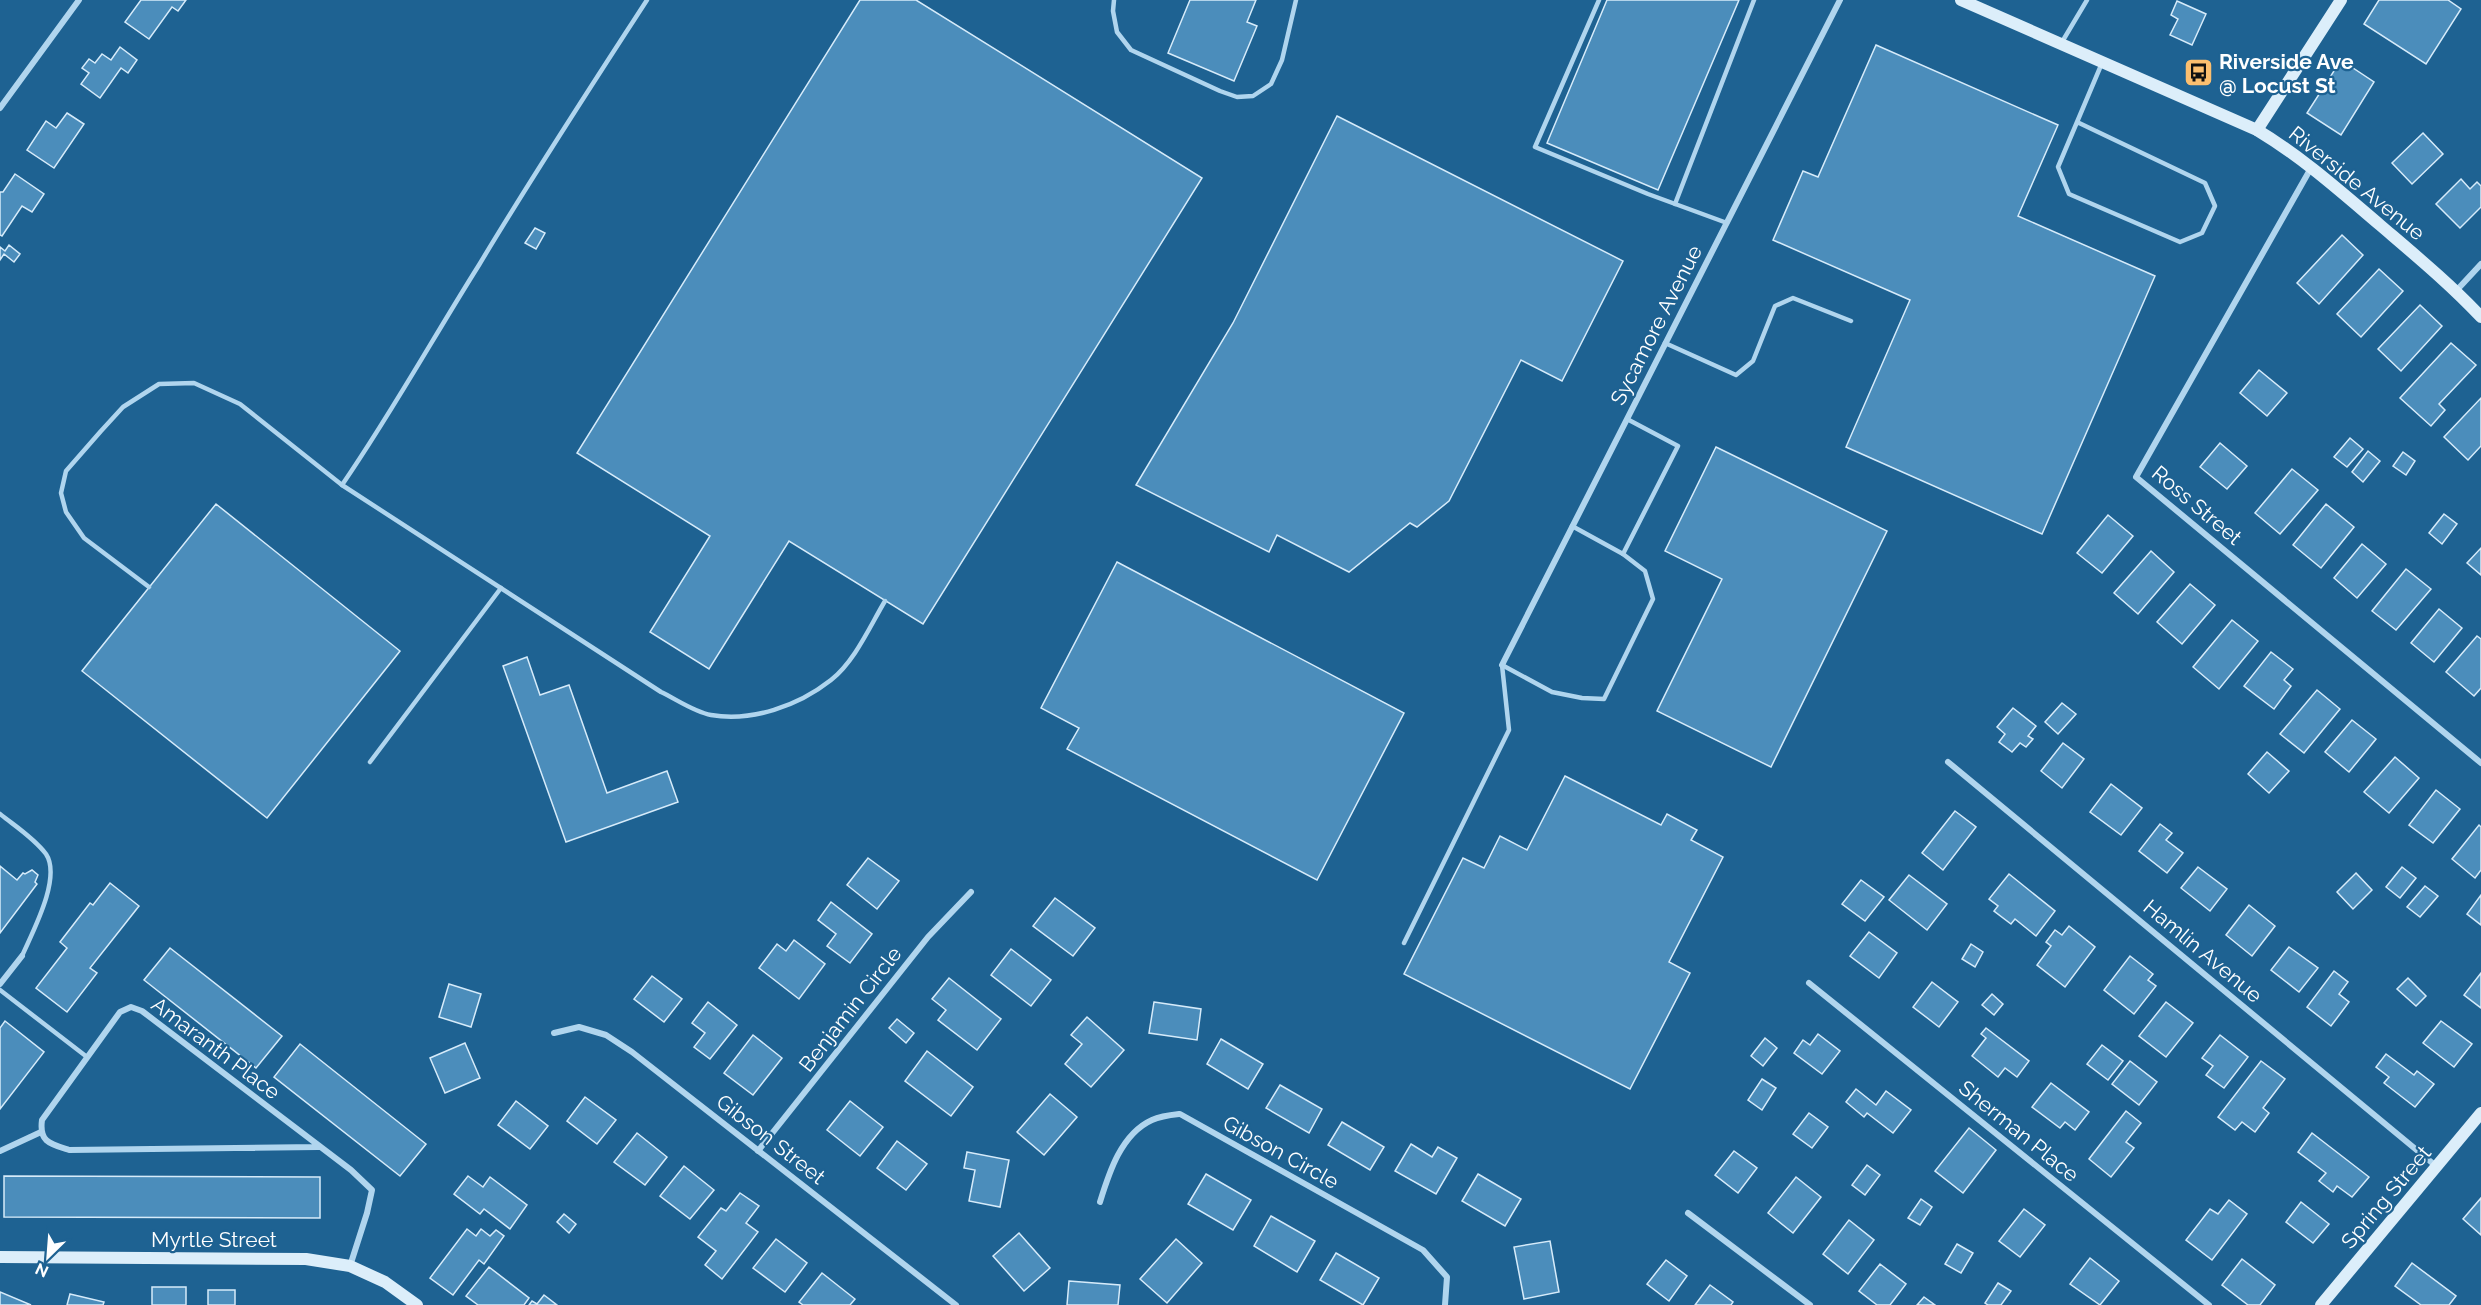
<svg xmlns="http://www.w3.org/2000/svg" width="2481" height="1305" viewBox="0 0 2481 1305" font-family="Raleway,sans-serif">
<rect width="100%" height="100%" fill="#1e6292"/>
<g fill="#4b8dbb" stroke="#d6ebfa" stroke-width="1.5">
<path d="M141 0H186L178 11 172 7 149 39 125 22Z"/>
<path d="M860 0H916L1202 178 923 624 789 541 709 669 650 632 710 536 577 453Z"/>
<path d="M1190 0H1256L1247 22 1257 26 1234 81 1168 53Z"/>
<path d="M1607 0H1739L1658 190 1547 143Z"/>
<path d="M2379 0H2448L2461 9 2426 64 2364 24Z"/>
<path d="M2177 1 2206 14 2192 45 2170 35 2178 19 2171 15Z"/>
<path d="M1876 45 2058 125 2018 216 2155 276 2042 534 1846 447 1910 300 1773 240 1803 171 1818 177Z"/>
<path d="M120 47 137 60 128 73 121 68 100 98 81 84 89 73 82 68 89 59 95 63 102 54 111 60Z"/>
<path d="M2341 60 2374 82 2341 135 2307 113Z"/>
<path d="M67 113 84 124 54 168 27 150 46 121 56 128Z"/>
<path d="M1337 116 1623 261 1562 381 1521 360 1449 501 1417 527 1410 523 1349 572 1277 535 1269 552 1136 485 1233 323Z"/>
<path d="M2423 133 2443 154 2412 184 2392 163Z"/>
<path d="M15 174 44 194 32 212 22 206 2 236 0 235V192H3Z"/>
<path d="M2461 179 2470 189 2477 182 2481 186V207L2460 228 2436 204Z"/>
<path d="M535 228 545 233 536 249 525 243Z"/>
<path d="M2342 235 2363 255 2319 304 2297 283Z"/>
<path d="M9 245 20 254 14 262 4 254 0 260V247L5 251Z"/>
<path d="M2379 269 2403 291 2361 337 2337 314Z"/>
<path d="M2420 305 2442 326 2401 371 2378 349Z"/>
<path d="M2451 343 2476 365 2439 404 2445 410 2431 426 2400 398Z"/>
<path d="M2259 370 2287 393 2267 416 2240 393Z"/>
<path d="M2481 398V446L2468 460 2444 437Z"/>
<path d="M2350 438 2363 449 2347 467 2334 457Z"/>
<path d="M2220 443 2247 466 2227 489 2200 467Z"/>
<path d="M1716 447 1887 531 1771 767 1657 711 1722 579 1665 551Z"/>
<path d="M2368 451 2380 461 2363 482 2352 472Z"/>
<path d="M2403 452 2415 461 2406 475 2393 466Z"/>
<path d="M2292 469 2318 490 2280 534 2255 513Z"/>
<path d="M216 504 400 651 267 818 82 671Z"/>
<path d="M2326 504 2354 527 2321 568 2293 545Z"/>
<path d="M2444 514 2457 524 2442 544 2429 533Z"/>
<path d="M2108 515 2133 536 2102 573 2077 553Z"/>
<path d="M2362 544 2386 564 2357 598 2334 578Z"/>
<path d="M2481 548V575L2467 563Z"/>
<path d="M2151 551 2174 572 2138 614 2114 593Z"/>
<path d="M1117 562 1404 713 1317 880 1067 749 1079 728 1041 708Z"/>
<path d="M2406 569 2431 589 2396 630 2372 611Z"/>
<path d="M2190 584 2215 605 2182 644 2157 622Z"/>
<path d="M2439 609 2462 628 2434 662 2411 643Z"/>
<path d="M2232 620 2258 641 2219 689 2193 667Z"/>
<path d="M2477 636 2481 639V688L2474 696 2446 672Z"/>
<path d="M2271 652 2293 669 2284 680 2291 686 2274 709 2244 686Z"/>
<path d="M527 657 540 695 569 685 607 793 667 771 678 802 566 842 503 666Z"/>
<path d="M2317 690 2340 709 2304 753 2280 734Z"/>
<path d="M2062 703 2076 714 2058 734 2045 722Z"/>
<path d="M2013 708 2036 726 2028 736 2033 739 2026 747 2020 743 2012 752 1999 742 2005 734 1997 727Z"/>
<path d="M2352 720 2376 739 2349 772 2325 752Z"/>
<path d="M2063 743 2084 759 2062 788 2041 771Z"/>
<path d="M2267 752 2289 771 2269 793 2248 774Z"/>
<path d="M2395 757 2419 778 2389 813 2364 792Z"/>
<path d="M1565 776 1661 825 1667 814 1697 830 1691 840 1723 857 1669 962 1690 973 1630 1089 1404 974 1463 858 1484 868 1500 836 1527 850Z"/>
<path d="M2111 784 2142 808 2121 835 2090 812Z"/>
<path d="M2436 790 2460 809 2433 843 2409 825Z"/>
<path d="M1955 811 1976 827 1943 870 1922 853Z"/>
<path d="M2160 824 2172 833 2166 840 2183 853 2167 873 2139 851Z"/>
<path d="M2479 825 2481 827V870L2475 878 2452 859Z"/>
<path d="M868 858 899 881 877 909 847 885Z"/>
<path d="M0 866 17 880 23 873 25 874 32 870 38 875 35 882 37 884 0 933Z"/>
<path d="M2198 867 2227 889 2210 911 2181 888Z"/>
<path d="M2402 867 2416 878 2400 898 2386 887Z"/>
<path d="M2356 873 2372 890 2353 909 2337 892Z"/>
<path d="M2009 874 2055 911 2036 936 2015 919 2011 924 1994 911 1998 906 1989 899Z"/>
<path d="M1909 875 1947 904 1927 930 1889 900Z"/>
<path d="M1861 880 1884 897 1865 921 1842 904Z"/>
<path d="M110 883 139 906 90 968 97 973 67 1012 36 988 67 948 60 942 90 903 93 905Z"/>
<path d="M2425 886 2438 896 2420 917 2407 907Z"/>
<path d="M2481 895V925L2467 914Z"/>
<path d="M1055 898 1095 928 1073 956 1033 926Z"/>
<path d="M831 902 872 934 850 963 827 946 836 934 818 920Z"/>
<path d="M2249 905 2275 926 2252 956 2226 935Z"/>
<path d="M2069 926 2095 947 2065 987 2037 965 2051 946 2046 942 2055 930 2062 935Z"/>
<path d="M1869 932 1897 953 1879 978 1850 956Z"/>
<path d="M794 940 825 964 799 999 759 968 777 944 786 951Z"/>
<path d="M1971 944 1983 952 1975 967 1962 959Z"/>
<path d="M2289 947 2318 968 2299 992 2271 970Z"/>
<path d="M170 948 282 1036 256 1068 144 980Z"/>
<path d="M1011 949 1051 980 1031 1006 991 975Z"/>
<path d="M2130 956 2153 974 2148 980 2156 986 2134 1014 2104 990Z"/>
<path d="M2334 971 2348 982 2339 994 2349 1002 2331 1026 2307 1007Z"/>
<path d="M2481 973V1008L2464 995Z"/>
<path d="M652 976 682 999 664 1022 634 999Z"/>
<path d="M949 978 1001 1019 977 1050 938 1020 946 1010 932 999Z"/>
<path d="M2408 978 2426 996 2416 1006 2397 989Z"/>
<path d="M1932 982 1958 1002 1939 1027 1913 1007Z"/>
<path d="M449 984 481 994 471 1027 439 1017Z"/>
<path d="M1992 994 2003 1004 1994 1015 1982 1005Z"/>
<path d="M708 1002 737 1025 710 1059 694 1047 705 1033 692 1023Z"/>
<path d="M1154 1002 1201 1009 1197 1040 1149 1033Z"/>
<path d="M2166 1002 2193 1023 2166 1057 2139 1036Z"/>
<path d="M1087 1017 1124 1050 1091 1087 1065 1064 1082 1044 1071 1035Z"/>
<path d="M897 1019 914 1033 906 1043 889 1028Z"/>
<path d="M5 1021 44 1052 0 1109V1028Z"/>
<path d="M2441 1021 2472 1044 2454 1067 2423 1043Z"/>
<path d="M1986 1028 2029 1061 2017 1077 2005 1068 1998 1077 1972 1056 1986 1038 1981 1034Z"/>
<path d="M1818 1034 1840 1051 1822 1074 1794 1053 1803 1040 1810 1045Z"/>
<path d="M753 1035 782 1058 753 1095 724 1073Z"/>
<path d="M2220 1035 2248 1057 2224 1088 2206 1075 2213 1066 2202 1058Z"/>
<path d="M1765 1038 1777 1048 1763 1066 1751 1056Z"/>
<path d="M1221 1039 1263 1064 1248 1089 1207 1064Z"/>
<path d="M465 1043 480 1078 445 1093 430 1058Z"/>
<path d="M300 1044 426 1144 400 1176 274 1077Z"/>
<path d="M2102 1045 2123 1061 2108 1080 2087 1064Z"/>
<path d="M927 1051 973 1087 951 1116 905 1081Z"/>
<path d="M2386 1054 2414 1075 2417 1071 2434 1084 2415 1107 2384 1083 2389 1077 2376 1067Z"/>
<path d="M2130 1061 2157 1082 2139 1105 2112 1084Z"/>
<path d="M2261 1061 2285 1079 2263 1108 2269 1113 2255 1132 2242 1122 2235 1130 2218 1117Z"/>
<path d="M1762 1079 1776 1088 1762 1110 1748 1100Z"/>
<path d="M2051 1083 2089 1112 2075 1130 2065 1122 2060 1128 2032 1107Z"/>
<path d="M1280 1085 1322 1109 1309 1133 1266 1108Z"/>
<path d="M1856 1089 1876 1105 1886 1091 1911 1110 1893 1133 1867 1113 1864 1117 1846 1102Z"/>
<path d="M1050 1094 1077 1117 1044 1155 1017 1132Z"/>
<path d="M585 1097 616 1120 597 1144 567 1121Z"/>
<path d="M516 1101 548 1126 530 1149 498 1125Z"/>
<path d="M850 1101 883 1127 860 1156 827 1130Z"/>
<path d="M2126 1111 2141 1123 2126 1142 2134 1148 2111 1177 2089 1159Z"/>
<path d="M1809 1113 1828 1127 1812 1148 1793 1134Z"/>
<path d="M1342 1122 1384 1147 1370 1170 1328 1145Z"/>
<path d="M1969 1128 1996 1150 1963 1193 1935 1171Z"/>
<path d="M637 1133 667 1157 645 1185 614 1162Z"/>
<path d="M2312 1133 2369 1177 2352 1197 2337 1186 2333 1192 2319 1181 2326 1173 2298 1152Z"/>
<path d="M897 1141 927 1164 906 1190 877 1168Z"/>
<path d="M1411 1144 1432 1157 1438 1147 1457 1158 1436 1194 1395 1171Z"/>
<path d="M1734 1151 1757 1168 1738 1193 1715 1175Z"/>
<path d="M967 1152 1009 1160 1000 1207 969 1201 975 1170 964 1168Z"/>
<path d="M1867 1165 1880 1175 1865 1195 1852 1185Z"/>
<path d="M684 1166 714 1190 690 1219 660 1196Z"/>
<path d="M1206 1174 1251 1200 1233 1230 1188 1204Z"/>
<path d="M1478 1174 1521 1199 1505 1226 1462 1201Z"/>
<path d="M4 1176 320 1177V1218L4 1217Z"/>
<path d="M468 1176 483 1187 490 1177 527 1205 510 1229 484 1209 480 1214 454 1194Z"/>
<path d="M1796 1177 1821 1197 1793 1233 1768 1213Z"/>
<path d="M740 1193 759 1206 746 1223 758 1232 722 1279 705 1265 716 1251 698 1237 721 1208 726 1211Z"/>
<path d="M2481 1198V1235L2463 1219Z"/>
<path d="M1921 1199 1932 1207 1920 1225 1908 1218Z"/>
<path d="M2229 1200 2247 1214 2212 1260 2186 1240 2210 1209 2218 1214Z"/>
<path d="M2301 1202 2329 1224 2313 1243 2286 1222Z"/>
<path d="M2024 1209 2045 1225 2020 1257 1999 1241Z"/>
<path d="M564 1214 576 1224 569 1233 557 1222Z"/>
<path d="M1271 1216 1315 1241 1297 1272 1254 1246Z"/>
<path d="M1849 1220 1874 1240 1848 1274 1823 1254Z"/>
<path d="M467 1229 476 1236 481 1229 490 1236 496 1230 504 1236 484 1264 479 1260 453 1295 430 1278Z"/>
<path d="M1019 1233 1050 1268 1024 1291 993 1256Z"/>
<path d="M776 1239 807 1263 785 1292 753 1268Z"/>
<path d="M1176 1239 1202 1263 1167 1303 1140 1279Z"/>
<path d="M1550 1241 1559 1292 1524 1299 1514 1247Z"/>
<path d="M1957 1244 1973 1253 1961 1273 1945 1264Z"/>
<path d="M1336 1253 1379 1278 1363 1305 1320 1280Z"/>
<path d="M2090 1258 2119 1281 2100 1305 2070 1284Z"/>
<path d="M2242 1259 2275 1285 2260 1305H2248L2222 1285Z"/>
<path d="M1666 1260 1687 1276 1669 1301 1647 1284Z"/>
<path d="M2412 1263 2456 1296 2449 1305H2421L2395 1286Z"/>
<path d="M1880 1264 1906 1284 1890 1305H1877L1859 1291Z"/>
<path d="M489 1267 529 1298 524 1305H478L466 1296Z"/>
<path d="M822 1273 855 1299 850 1305H803L799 1302Z"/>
<path d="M1069 1281 1120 1285 1118 1305H1067Z"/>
<path d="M1998 1283 2011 1291 2001 1305H1988L1985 1303Z"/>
<path d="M1710 1285 1733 1302 1731 1305H1695Z"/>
<rect x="152" y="1287" width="34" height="18"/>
<rect x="208" y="1290" width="27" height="15"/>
<path d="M0 1292 31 1305H0Z"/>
<path d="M70 1294 104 1302 103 1305H67Z"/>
<path d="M544 1295 557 1305H529L532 1301 537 1304Z"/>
<path d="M1924 1297 1935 1305H1917Z"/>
</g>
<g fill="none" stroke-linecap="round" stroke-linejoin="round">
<g stroke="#b0d5ee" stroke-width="4.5">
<path d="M647 0C590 88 533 175 479 265 433 338 391 414 342 485L661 692C676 699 694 712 711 715 752 722 798 706 831 680 855 661 870 626 885 601"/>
<path d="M1114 0 1113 11 1117 32 1131 50 1220 91 1237 97 1253 96 1271 84 1282 60 1296 0"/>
<path d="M1599 0 1535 147 1648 194 1727 223"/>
<path d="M2062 42 2087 0"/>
<path d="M2077 122 2205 183 2215 206 2202 233 2180 242 2069 194 2058 167 2102 63"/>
<path d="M1675 204 1754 0"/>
<path d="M1665 343 1736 375 1753 361 1775 306 1793 298 1851 321"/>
<path d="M1623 554 1678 446 1627 419"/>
<path d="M149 587 84 538 66 512 61 493 66 471 101 431 123 407 159 384 194 383 240 404 342 485"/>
<path d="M1502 665 1552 692 1582 698 1604 699 1653 599 1645 571 1623 554 1572 526"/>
<path d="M370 762 501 588"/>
<path d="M0 814C15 826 34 838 46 854 62 878 32 933 22 956"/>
<path d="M1404 943 1509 730 1502 665"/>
<path d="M0 990 87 1057"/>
</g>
<g stroke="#b0d5ee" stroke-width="6">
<path d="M0 108 79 0"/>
<path d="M2311 168 2136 477 2481 763"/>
<path d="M2456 291 2481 264"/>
<path d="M1502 665 1840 0"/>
<path d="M1948 762 2436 1166"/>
<path d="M1809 983 2209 1305"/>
<path d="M0 984 22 956"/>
<path d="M554 1033 579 1027 606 1035 632 1052 956 1305"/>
<path d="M318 1147 69 1150C50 1144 39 1142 42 1120L120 1012 131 1007 142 1011 351 1170 372 1190 367 1213 350 1266"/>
<path d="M0 1151 41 1132"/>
<path d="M758 1151 928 937 971 892"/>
<path d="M1100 1202C1109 1173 1121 1134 1152 1120 1161 1116 1171 1115 1180 1114L1423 1250 1447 1277 1445 1305"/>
<path d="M1688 1213 1810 1305"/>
</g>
<g stroke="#dceefa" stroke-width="12">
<path d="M1961 0 2257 130C2302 157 2340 191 2380 225 2415 255 2450 284 2481 317"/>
<path d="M2257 130 2341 0"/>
<path d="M0 1257 306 1259 350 1266 385 1282 417 1305"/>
<path d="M2321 1305 2481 1113"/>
</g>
</g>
<defs>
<symbol id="bus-square" viewBox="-11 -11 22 22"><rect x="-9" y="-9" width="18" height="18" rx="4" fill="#fcbf6f" stroke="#1e6292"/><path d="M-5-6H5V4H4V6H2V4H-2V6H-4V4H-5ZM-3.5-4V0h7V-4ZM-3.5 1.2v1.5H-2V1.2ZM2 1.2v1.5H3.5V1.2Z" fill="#111"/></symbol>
</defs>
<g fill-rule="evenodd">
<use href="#bus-square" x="2182" y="56" width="33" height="33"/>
</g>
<g text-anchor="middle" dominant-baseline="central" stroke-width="4.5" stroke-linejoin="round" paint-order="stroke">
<g font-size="21" font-weight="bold" fill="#fff" stroke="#1e6292" text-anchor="start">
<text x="2219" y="61">Riverside Ave<tspan x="2219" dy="24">@ Locust St</tspan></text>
</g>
<g font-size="21" fill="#fff" stroke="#1e6292">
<text transform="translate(2357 183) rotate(39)">Riverside Avenue</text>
<text transform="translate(1656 325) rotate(-63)">Sycamore Avenue</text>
<text transform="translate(2197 505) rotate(40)">Ross Street</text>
<text transform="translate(2203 951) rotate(40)">Hamlin Avenue</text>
<text transform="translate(850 1009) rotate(-52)">Benjamin Circle</text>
<text transform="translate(216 1048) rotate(37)">Amaranth Place</text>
<text transform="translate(2019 1131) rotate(39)">Sherman Place</text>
<text transform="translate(771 1139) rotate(38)">Gibson Street</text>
<text transform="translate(1281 1152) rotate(29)">Gibson Circle</text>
<text transform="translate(2386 1197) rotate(-50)">Spring Street</text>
<text x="214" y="1239">Myrtle Street</text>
</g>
</g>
<g transform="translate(48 1257) rotate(205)" stroke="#1e6292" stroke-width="4.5" paint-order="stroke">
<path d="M0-4.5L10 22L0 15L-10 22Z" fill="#ffffff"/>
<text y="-9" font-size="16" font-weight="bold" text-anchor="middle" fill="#ffffff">N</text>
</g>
</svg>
